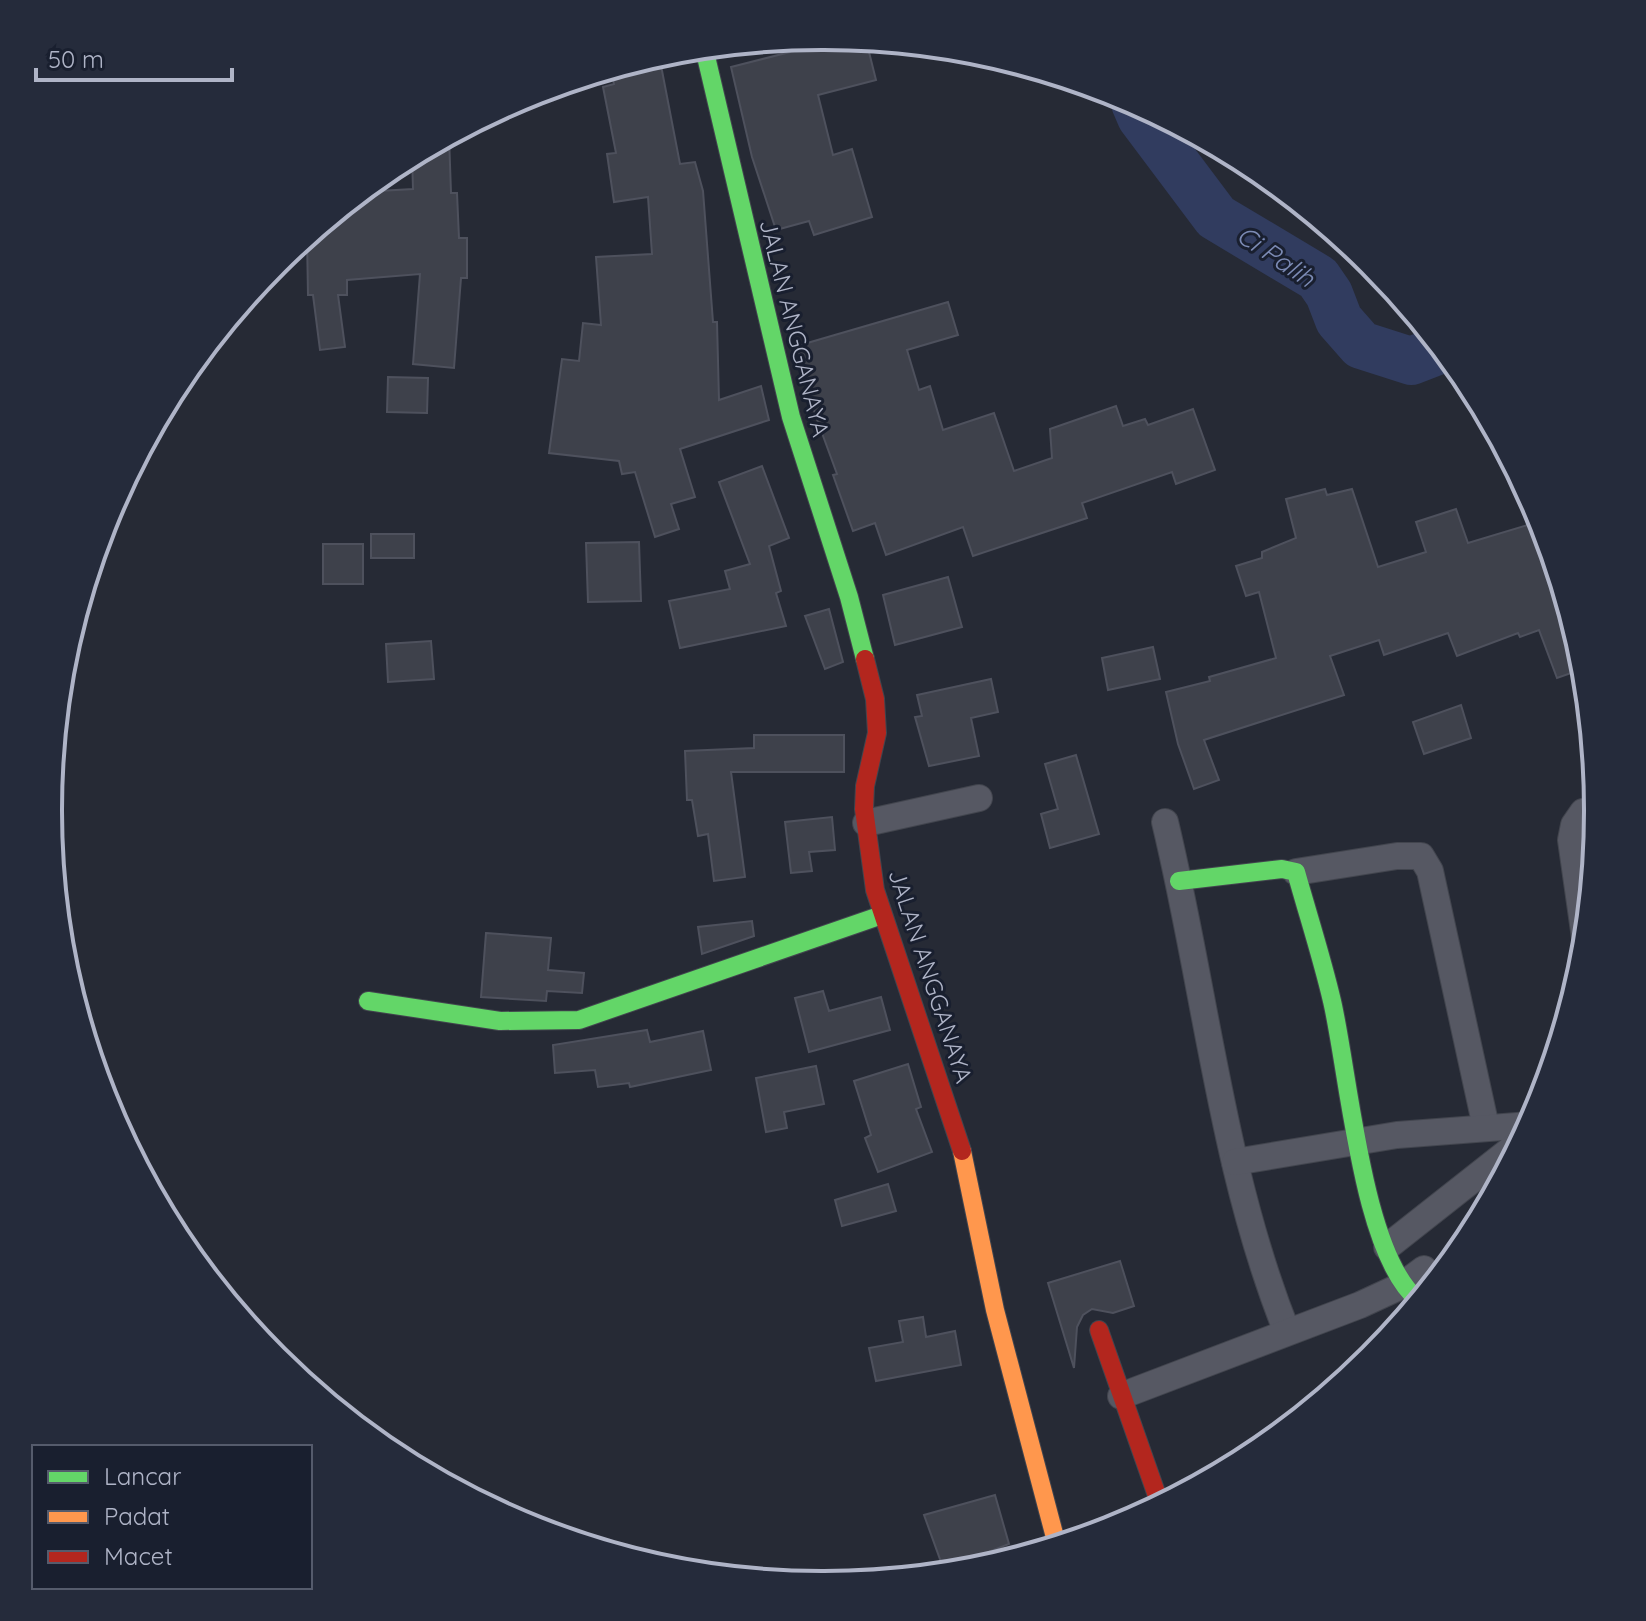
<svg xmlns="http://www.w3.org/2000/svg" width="1646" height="1621" viewBox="0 0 1646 1621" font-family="Quicksand,sans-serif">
<rect width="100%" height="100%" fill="#262a35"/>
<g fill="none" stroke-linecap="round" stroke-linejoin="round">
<path stroke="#313c5f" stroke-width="48" d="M1135 103 1141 117 1216 217 1318 278 1329 294 1339 320 1361 345 1411 361 1442 349"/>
</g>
<g fill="#3e414b" stroke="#4e515d" stroke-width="2">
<path d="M845 38 866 40 876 80 818 95 833 155 852 149 872 217 814 235 809 221 776 230 752 157 731 67Z"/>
<path d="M659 55 680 164 695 162 703 191 713 322H717L719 400 761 386 769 420 680 449 695 497 671 504 679 529 655 537 635 472 622 474 619 461 549 453 562 359 579 361 583 323 601 325 596 257 652 254 648 197 614 202 607 154 616 153 603 87 614 84 611 69Z"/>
<path d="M449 136 451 193H457L459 238H467V278H461L454 368 413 364 420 274 347 280V295H338L345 347 320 350 313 295H308L307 237 361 192 413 189 412 156Z"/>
<path d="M948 302 958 335 907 350 919 390 930 386 943 430 994 413 1014 471 1052 458 1050 429 1116 406 1123 426 1145 419 1148 425 1193 409 1215 470 1176 484 1172 472 1082 503 1087 518 973 556 963 527 886 555 875 523 853 531 833 475 837 474 815 414 797 346Z"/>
<path d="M388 377 428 378 427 413 387 412Z"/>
<path d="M762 466 789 538 769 546 781 591 776 593 786 626 680 648 669 601 730 589 725 571 750 564 719 482Z"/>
<path d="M1325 489 1327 495 1352 489 1378 567 1426 552 1416 522 1456 509 1468 543 1541 521 1549 550 1541 552 1565 614 1568 613 1582 658 1576 660 1580 670 1557 678 1539 630 1520 637 1518 633 1457 656 1448 633 1384 655 1379 640 1330 656 1344 695 1204 740 1219 780 1194 789 1178 744 1166 692 1210 681 1209 677 1276 658 1259 592 1246 596 1236 566 1262 558V552L1296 538 1286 499Z"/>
<rect x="371" y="534" width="43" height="24"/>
<path d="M639 542 641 601 588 602 586 543Z"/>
<rect x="323" y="544" width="40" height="40"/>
<path d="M948 577 962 627 895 645 883 595Z"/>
<path d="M829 609 843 662 825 669 805 616Z"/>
<path d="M431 641 434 679 388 682 386 644Z"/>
<path d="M1153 647 1160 679 1108 690 1102 658Z"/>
<path d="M991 679 998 712 971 718 979 756 929 766 915 717 922 716 917 695Z"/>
<path d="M1461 705 1471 738 1424 754 1413 722Z"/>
<path d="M754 735H844V772H731L745 877 714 881 708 834 698 836 692 800H687L685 751 754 748Z"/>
<path d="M1076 755 1099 834 1050 848 1041 814 1058 809 1045 764Z"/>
<path d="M832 817 835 850 809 852 812 871 791 873 785 822Z"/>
<path d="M752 921 754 936 702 954 698 927Z"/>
<path d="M486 933 551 938 548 970 584 973 582 993 547 991 546 1001 481 997Z"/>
<path d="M823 991 829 1011 881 997 890 1030 809 1052 795 998Z"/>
<path d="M647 1030 650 1042 703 1031 711 1070 630 1087 629 1083 598 1087 595 1070 555 1073 553 1045Z"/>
<path d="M908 1064 921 1107 916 1109 932 1152 878 1172 865 1138 871 1135 854 1081Z"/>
<path d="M816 1066 824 1104 784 1112 787 1128 766 1132 756 1078Z"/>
<path d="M888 1184 896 1211 842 1226 835 1200Z"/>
<path d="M1120 1261 1134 1306 1113 1313 1092 1309 1083 1315 1077 1327 1074 1368 1048 1283Z"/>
<path d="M923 1317 926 1337 955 1331 961 1365 876 1381 869 1348 903 1342 899 1321Z"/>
<path d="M995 1495 1009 1544 988 1552 991 1565 945 1573 924 1515Z"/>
</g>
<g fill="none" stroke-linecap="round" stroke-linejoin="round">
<defs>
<g id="street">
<path d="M1165 822C1206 992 1222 1170 1287 1332"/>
<path d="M866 823 979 798"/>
<path d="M1296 872 1397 856H1421L1430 871 1486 1127"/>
<path d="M1585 938 1571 840 1574 825 1583 812 1597 809"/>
<path d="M1235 1162 1397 1135 1529 1125"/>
<path d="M1387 1247 1519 1143"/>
<path d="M1121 1396 1360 1305 1401 1286 1424 1269"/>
</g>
<g id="fast">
<path d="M704 48 791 417 849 597 865 659"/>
<path d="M1179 881 1282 869 1296 872C1308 915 1322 958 1332 1001 1349 1074 1362 1254 1418 1300"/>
<path d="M368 1001 500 1021 579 1020 882 915"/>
</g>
<path id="slow" d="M962 1151 995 1310 1057 1545"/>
<g id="jam">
<path d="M865 659 875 699 877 733 865 786 864 809 875 890 962 1151"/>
<path d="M1099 1330 1160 1504"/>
</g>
</defs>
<use href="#street" stroke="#42454e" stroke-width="28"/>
<use href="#fast" stroke="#42454e" stroke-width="20"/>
<use href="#slow" stroke="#42454e" stroke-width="20"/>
<use href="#jam" stroke="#42454e" stroke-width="20"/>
<use href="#street" stroke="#565863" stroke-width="26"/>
<use href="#fast" stroke="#63d668" stroke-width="18"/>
<use href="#slow" stroke="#ff974d" stroke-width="18"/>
<use href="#jam" stroke="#b3261e" stroke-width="18"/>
</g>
<g text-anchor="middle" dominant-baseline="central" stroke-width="6" stroke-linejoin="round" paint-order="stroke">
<g font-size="24" fill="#afb4c7" stroke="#191f2f">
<text transform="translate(795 328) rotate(76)">JALAN ANGGANAYA</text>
<text transform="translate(931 976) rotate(72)">JALAN ANGGANAYA</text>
</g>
<g font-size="26" font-style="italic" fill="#7c8bb5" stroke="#191f2f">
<text transform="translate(1276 256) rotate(34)">Ci Palih</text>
</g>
</g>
<path d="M0 0H1646V1621H0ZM822 50H824A760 760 0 0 1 1584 810V811A760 760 0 0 1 824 1571H822A760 760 0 0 1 62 811V810A760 760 0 0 1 822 50Z" fill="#252b3b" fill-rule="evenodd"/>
<path fill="none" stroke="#afb4c7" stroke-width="4" d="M822 50H824A760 760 0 0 1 1584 810V811A760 760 0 0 1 824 1571H822A760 760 0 0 1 62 811V810A760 760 0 0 1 822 50Z"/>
<rect x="32" y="1445" width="280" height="144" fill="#191f2f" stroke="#555b6c" stroke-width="2"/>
<rect x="48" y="1471" width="40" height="12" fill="#63d668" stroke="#555b6c" stroke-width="2"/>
<text x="104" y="1485" font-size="24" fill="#afb4c7">Lancar</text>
<rect x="48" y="1511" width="40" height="12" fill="#ff974d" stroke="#555b6c" stroke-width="2"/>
<text x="104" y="1525" font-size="24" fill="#afb4c7">Padat</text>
<rect x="48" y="1551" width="40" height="12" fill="#b3261e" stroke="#555b6c" stroke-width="2"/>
<text x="104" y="1565" font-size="24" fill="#afb4c7">Macet</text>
<path d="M36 68v12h196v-12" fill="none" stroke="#afb4c7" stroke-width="4"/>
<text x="48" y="68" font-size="24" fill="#afb4c7" stroke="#191f2f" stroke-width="6" paint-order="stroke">50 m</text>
</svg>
